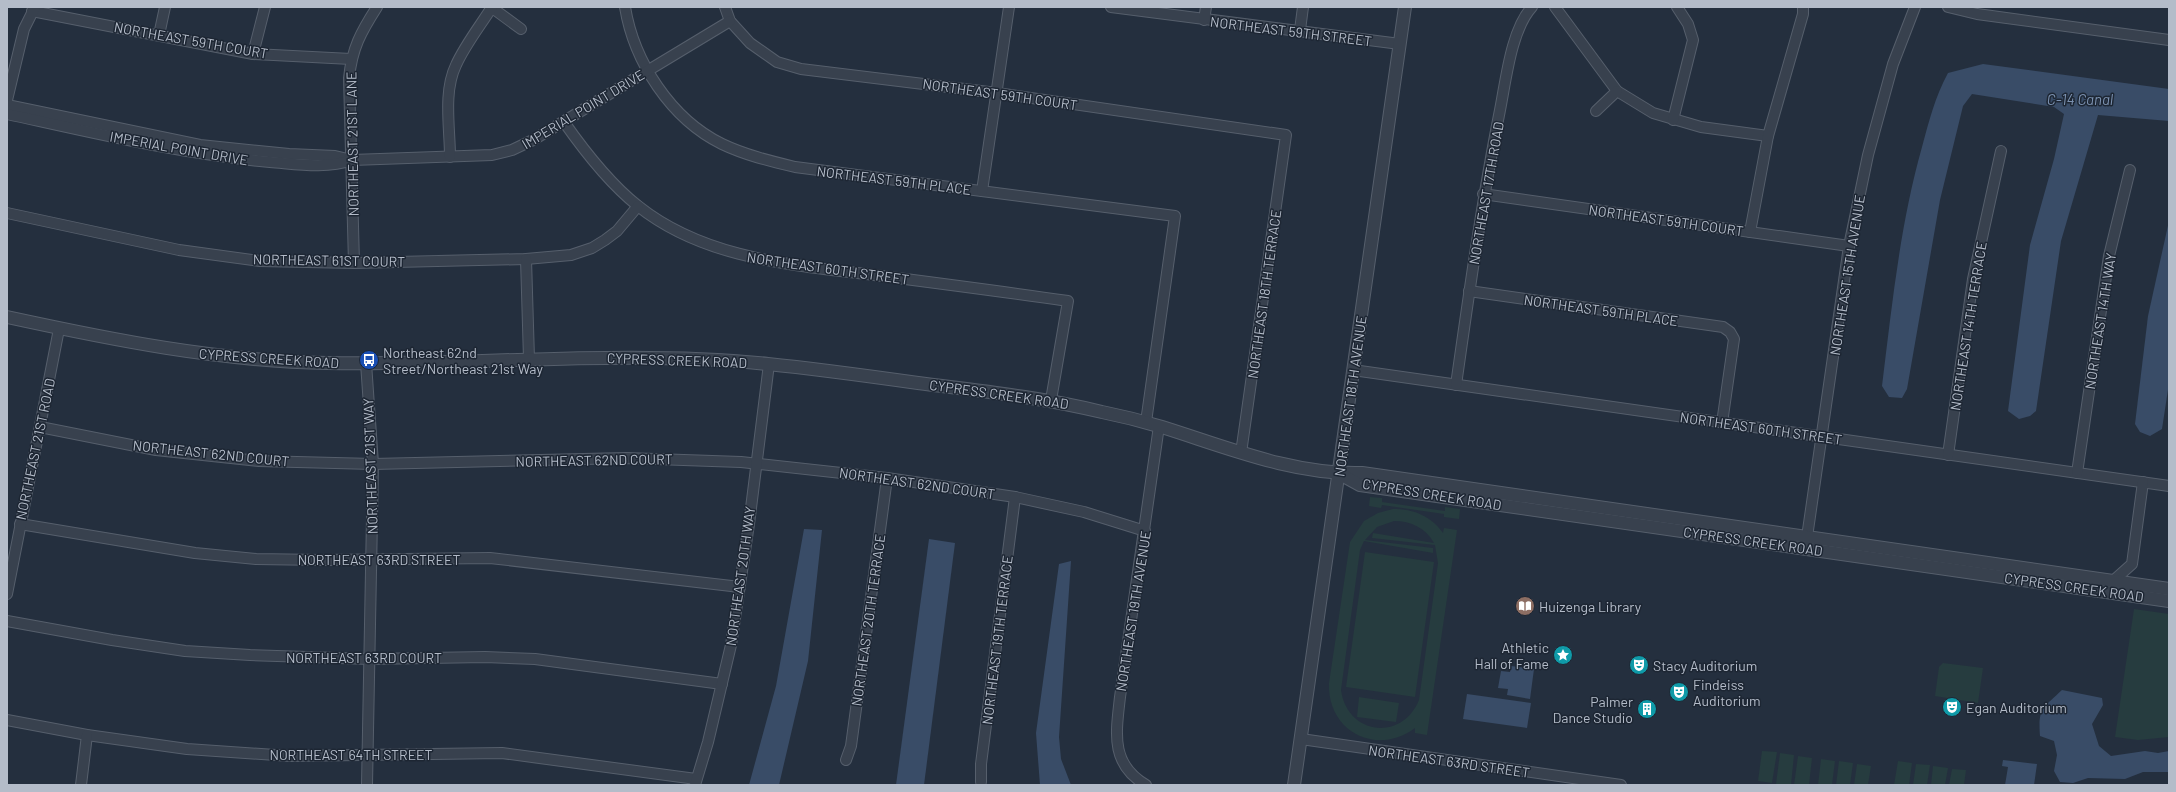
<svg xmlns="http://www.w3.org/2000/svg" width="2176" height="792" viewBox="0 0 2176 792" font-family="Barlow,sans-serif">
<rect width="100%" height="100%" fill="#242f3e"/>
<g fill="#263c3f" fill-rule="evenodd">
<path d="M1370 497 1382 498V502L1445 511V507L1460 509 1459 519 1444 517V514L1382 505 1381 508 1369 506Z"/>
<path d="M1393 509C1414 509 1431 516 1443 533L1444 528 1457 530 1427 735 1415 733V728C1376 757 1327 731 1329 683L1350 542 1364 521 1378 513ZM1394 521C1411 521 1426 528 1434 543L1373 533 1372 538 1435 545 1438 563 1419 700C1402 742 1347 735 1341 690L1360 550 1364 541 1433 553V548L1365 540 1377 527Z"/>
<path d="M1365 552 1434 562 1415 697 1346 687Z"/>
<path d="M2134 609 2169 614V737L2138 740 2115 737Z"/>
<path d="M1943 663 1983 668 1978 703 1935 696 1939 667Z"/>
<path d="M1359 697 1399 703 1396 722 1357 717Z"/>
<path d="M1762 751 1777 752 1772 783 1758 781Z"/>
<path d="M1780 753 1794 755 1791 785 1776 784Z"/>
<path d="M1798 756 1812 758 1809 785H1794Z"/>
<path d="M1821 759 1835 761 1832 785H1818Z"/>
<path d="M1839 761 1853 763 1850 785H1836Z"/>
<path d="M1898 761 1912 763 1909 785H1894Z"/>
<path d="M1857 764 1871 766 1868 785H1854Z"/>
<path d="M1916 764 1930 765 1927 785H1913Z"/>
<path d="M1933 766 1948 768 1945 785H1931Z"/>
<path d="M1952 769 1966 770 1964 785H1949Z"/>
</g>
<g fill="#394c67">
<path d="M1983 64 2169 89V121L2098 115 2061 241 2036 411 2030 416 2019 419 2008 411 2030 245 2054 159 2064 114 2054 107 1972 94 1963 106 1940 200 1907 389 1902 398 1889 397 1882 386C1892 305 1900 225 1922 147 1929 121 1935 97 1948 73Z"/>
<path d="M2169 221V383L2162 429 2150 436 2140 432 2135 424 2148 316Z"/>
<path d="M804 529 822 530 808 661 779 785H749L776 686Z"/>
<path d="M929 539 955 543 924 785H896Z"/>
<path d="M1071 561 1059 737 1061 759 1071 785H1040L1036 733 1059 564Z"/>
<path d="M1511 666 1534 669 1530 699 1507 695 1508 689 1498 688 1501 671 1510 672Z"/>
<path d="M2062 690 2102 698 2103 705 2092 724 2099 746 2111 756 2145 751 2158 753 2169 751V772H2143L2125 779 2088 778 2073 783 2060 782 2054 771 2057 755 2054 741 2040 736C2038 708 2042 709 2062 690Z"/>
<path d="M1467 694 1531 703 1527 728 1463 719Z"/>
<path d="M2003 760 2037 764 2034 785H2005L2008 767 2002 766Z"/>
</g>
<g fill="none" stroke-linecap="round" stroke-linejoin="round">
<defs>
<g id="minor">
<path d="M491 7 521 29"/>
<path d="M625 7C634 62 671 119 722 144 745 155 770 161 795 167L1175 216 1146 422"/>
<path d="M725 7 730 21 750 43 777 62 801 69 997 93 1286 135 1241 453"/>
<path d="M1111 7 1400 44"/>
<path d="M1555 7 1617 91 1653 113 1701 127 1768 136"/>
<path d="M1948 7 1977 14 2169 40"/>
<path d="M32 11 253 54 351 59"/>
<path d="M1204 20 1206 7"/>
<path d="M1300 30 1303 7"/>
<path d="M159 35 165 7"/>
<path d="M253 54 265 7"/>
<path d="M7 100 24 29 35 7"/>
<path d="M7 105 200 145 289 154 335 156 352 160 492 155 512 150 533 140 730 21"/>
<path d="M1596 111 1617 91"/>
<path d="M7 114C94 133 181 154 270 162 297 164 326 169 352 160"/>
<path d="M1673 120 1693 40 1688 24 1677 7"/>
<path d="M564 122C585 152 609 183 638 206 707 261 798 265 882 276 944 284 1006 292 1068 301L1051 400"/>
<path d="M450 157C450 128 443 92 456 65 465 45 480 26 492 7"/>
<path d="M982 191 1009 7"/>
<path d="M1483 194 1849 246"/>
<path d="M7 213 179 250 260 261 354 263 526 259 571 255 592 248 605 240 617 231 638 206"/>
<path d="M1750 232 1768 136 1803 14V7"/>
<path d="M526 259 529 359"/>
<path d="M354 263 349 78C352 48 361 32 377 7"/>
<path d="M1469 291 1723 327 1730 332 1734 339 1722 423"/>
<path d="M366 363 373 464 367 785"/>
<path d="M1353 370 2169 486"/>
<path d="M1456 385C1469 293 1482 201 1500 110 1506 80 1511 30 1532 7"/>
<path d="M40 427 156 450 259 461 373 464 626 458 741 462 887 478 1015 497 1084 512 1145 531"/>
<path d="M1948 455 1973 279 2001 151"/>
<path d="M2077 473 2109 256 2130 170"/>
<path d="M20 524 195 553 256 559 321 560 490 558 740 587"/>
<path d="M1806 544 1849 246 1868 155 1893 64 1915 7"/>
<path d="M2113 581 2132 564 2143 482"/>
<path d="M7 594 59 329"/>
<path d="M7 621 112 640 185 651 250 655 370 659 485 657 535 659 722 684"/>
<path d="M7 720 87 735 187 749 290 756 502 753 696 779"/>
<path d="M1301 739 1621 785"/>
<path d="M846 760 851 746 887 478"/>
<path d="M981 782V764L1015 497"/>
<path d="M81 785 87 735"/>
<path d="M695 785 708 742 731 645 749 524 769 364"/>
<path d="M1146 785C1110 764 1116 733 1120 697L1159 426"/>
</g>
<g id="tertiary">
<path d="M7 317C113 340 218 361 327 363 474 366 621 349 768 364 818 369 868 376 918 383 980 391 1041 397 1102 412 1122 416 1142 421 1162 427 1226 447 1293 475 1362 473L2169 589"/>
<path d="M1340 474 1360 485 2169 601"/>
<path d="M1294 785 1405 7"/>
</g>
</defs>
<use href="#minor" stroke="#565f6c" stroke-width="12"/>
<use href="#tertiary" stroke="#565f6c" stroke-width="14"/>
<use href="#minor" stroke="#38414e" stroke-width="10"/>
<use href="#tertiary" stroke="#38414e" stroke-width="12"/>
</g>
<defs>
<symbol id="bus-disc" viewBox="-11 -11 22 22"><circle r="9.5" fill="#1a4fb4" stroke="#1d2633"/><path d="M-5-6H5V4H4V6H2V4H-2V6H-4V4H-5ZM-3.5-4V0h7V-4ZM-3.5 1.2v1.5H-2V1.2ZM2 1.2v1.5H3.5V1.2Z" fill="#fff"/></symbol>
<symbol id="library-disc" viewBox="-11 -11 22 22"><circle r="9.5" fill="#8d6e63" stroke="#1d2633"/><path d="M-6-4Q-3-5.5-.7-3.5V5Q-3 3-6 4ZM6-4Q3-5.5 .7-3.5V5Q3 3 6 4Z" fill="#fff"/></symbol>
<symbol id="sight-disc" viewBox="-11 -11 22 22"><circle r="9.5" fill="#0f9aa8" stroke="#1d2633"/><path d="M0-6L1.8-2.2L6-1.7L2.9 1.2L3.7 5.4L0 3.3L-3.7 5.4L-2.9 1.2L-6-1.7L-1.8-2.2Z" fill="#fff"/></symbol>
<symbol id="theatre-disc" viewBox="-11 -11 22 22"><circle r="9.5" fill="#0f9aa8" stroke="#1d2633"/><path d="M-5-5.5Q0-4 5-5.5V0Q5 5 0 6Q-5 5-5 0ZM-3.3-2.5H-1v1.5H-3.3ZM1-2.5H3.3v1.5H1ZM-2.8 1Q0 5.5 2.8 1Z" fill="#fff"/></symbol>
<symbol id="building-disc" viewBox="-11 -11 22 22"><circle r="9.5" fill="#0f9aa8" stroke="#1d2633"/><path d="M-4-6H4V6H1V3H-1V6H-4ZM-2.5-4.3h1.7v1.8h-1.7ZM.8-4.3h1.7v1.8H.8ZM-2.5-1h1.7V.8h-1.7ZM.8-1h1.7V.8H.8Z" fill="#fff"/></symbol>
</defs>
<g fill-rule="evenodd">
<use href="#bus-disc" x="358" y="349" width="22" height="22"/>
<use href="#library-disc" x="1514" y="595" width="22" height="22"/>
<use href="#sight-disc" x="1552" y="644" width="22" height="22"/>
<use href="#theatre-disc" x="1628" y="654" width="22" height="22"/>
<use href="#theatre-disc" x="1668" y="681" width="22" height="22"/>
<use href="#theatre-disc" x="1941" y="696" width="22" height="22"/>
<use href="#building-disc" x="1636" y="698" width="22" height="22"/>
</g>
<g text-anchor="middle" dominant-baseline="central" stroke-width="3" stroke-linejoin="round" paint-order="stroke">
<g font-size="14" fill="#b4bcc9" stroke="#1d2633">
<text transform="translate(1291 31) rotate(7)">NORTHEAST 59TH STREET</text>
<text transform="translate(191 40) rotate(10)">NORTHEAST 59TH COURT</text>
<text transform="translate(1000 94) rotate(8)">NORTHEAST 59TH COURT</text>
<text transform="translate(583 109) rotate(-31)">IMPERIAL POINT DRIVE</text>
<text transform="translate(352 144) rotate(-91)">NORTHEAST 21ST LANE</text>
<text transform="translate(179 148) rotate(10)">IMPERIAL POINT DRIVE</text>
<text transform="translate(894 180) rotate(7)">NORTHEAST 59TH PLACE</text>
<text transform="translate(1486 193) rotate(-80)">NORTHEAST 17TH ROAD</text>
<text transform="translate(1666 220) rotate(8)">NORTHEAST 59TH COURT</text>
<text transform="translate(329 260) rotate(1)">NORTHEAST 61ST COURT</text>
<text transform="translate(828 268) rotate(8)">NORTHEAST 60TH STREET</text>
<text transform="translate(1847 275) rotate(-81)">NORTHEAST 15TH AVENUE</text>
<text transform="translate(1264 294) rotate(-82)">NORTHEAST 18TH TERRACE</text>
<text transform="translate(1601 310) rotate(8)">NORTHEAST 59TH PLACE</text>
<text transform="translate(2100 321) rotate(-81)">NORTHEAST 14TH WAY</text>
<text transform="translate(1968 326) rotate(-81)">NORTHEAST 14TH TERRACE</text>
<text transform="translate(269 358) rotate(4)">CYPRESS CREEK ROAD</text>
<text transform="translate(677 360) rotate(2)">CYPRESS CREEK ROAD</text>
<text transform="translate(999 394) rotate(8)">CYPRESS CREEK ROAD</text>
<text transform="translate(1350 396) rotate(-82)">NORTHEAST 18TH AVENUE</text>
<text transform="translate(1761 428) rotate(8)">NORTHEAST 60TH STREET</text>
<text transform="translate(35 449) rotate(-78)">NORTHEAST 21ST ROAD</text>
<text transform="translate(211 453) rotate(6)">NORTHEAST 62ND COURT</text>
<text transform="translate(594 460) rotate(-1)">NORTHEAST 62ND COURT</text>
<text transform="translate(370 466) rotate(-92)">NORTHEAST 21ST WAY</text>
<text transform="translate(917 483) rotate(8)">NORTHEAST 62ND COURT</text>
<text transform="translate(1432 494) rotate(9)">CYPRESS CREEK ROAD</text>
<text transform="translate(1753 541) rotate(8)">CYPRESS CREEK ROAD</text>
<text x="379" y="559">NORTHEAST 63RD STREET</text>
<text transform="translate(740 576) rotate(-82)">NORTHEAST 20TH WAY</text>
<text transform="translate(2074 587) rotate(8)">CYPRESS CREEK ROAD</text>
<text transform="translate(1133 611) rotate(-81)">NORTHEAST 19TH AVENUE</text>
<text transform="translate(868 620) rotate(-82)">NORTHEAST 20TH TERRACE</text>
<text transform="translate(997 640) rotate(-83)">NORTHEAST 19TH TERRACE</text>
<text x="364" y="657">NORTHEAST 63RD COURT</text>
<text x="351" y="754">NORTHEAST 64TH STREET</text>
<text transform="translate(1449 761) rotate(8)">NORTHEAST 63RD STREET</text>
</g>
<g font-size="14" fill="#b4bcc9" stroke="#1d2633" text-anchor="start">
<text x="383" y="352">Northeast 62nd<tspan x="383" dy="16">Street/Northeast 21st Way</tspan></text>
<text x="1539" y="606">Huizenga Library</text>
<text x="1549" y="647" text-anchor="end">Athletic<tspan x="1549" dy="16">Hall of Fame</tspan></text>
<text x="1653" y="665">Stacy Auditorium</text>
<text x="1693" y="684">Findeiss<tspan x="1693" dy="16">Auditorium</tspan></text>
<text x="1633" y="701" text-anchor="end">Palmer<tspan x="1633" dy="16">Dance Studio</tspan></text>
<text x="1966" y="707">Egan Auditorium</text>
</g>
<g font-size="15" font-style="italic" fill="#7c92b1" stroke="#1d2633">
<text x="2080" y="99">C-14 Canal</text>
</g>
</g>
<rect width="2176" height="792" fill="none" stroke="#b4bcc9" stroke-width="16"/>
</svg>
